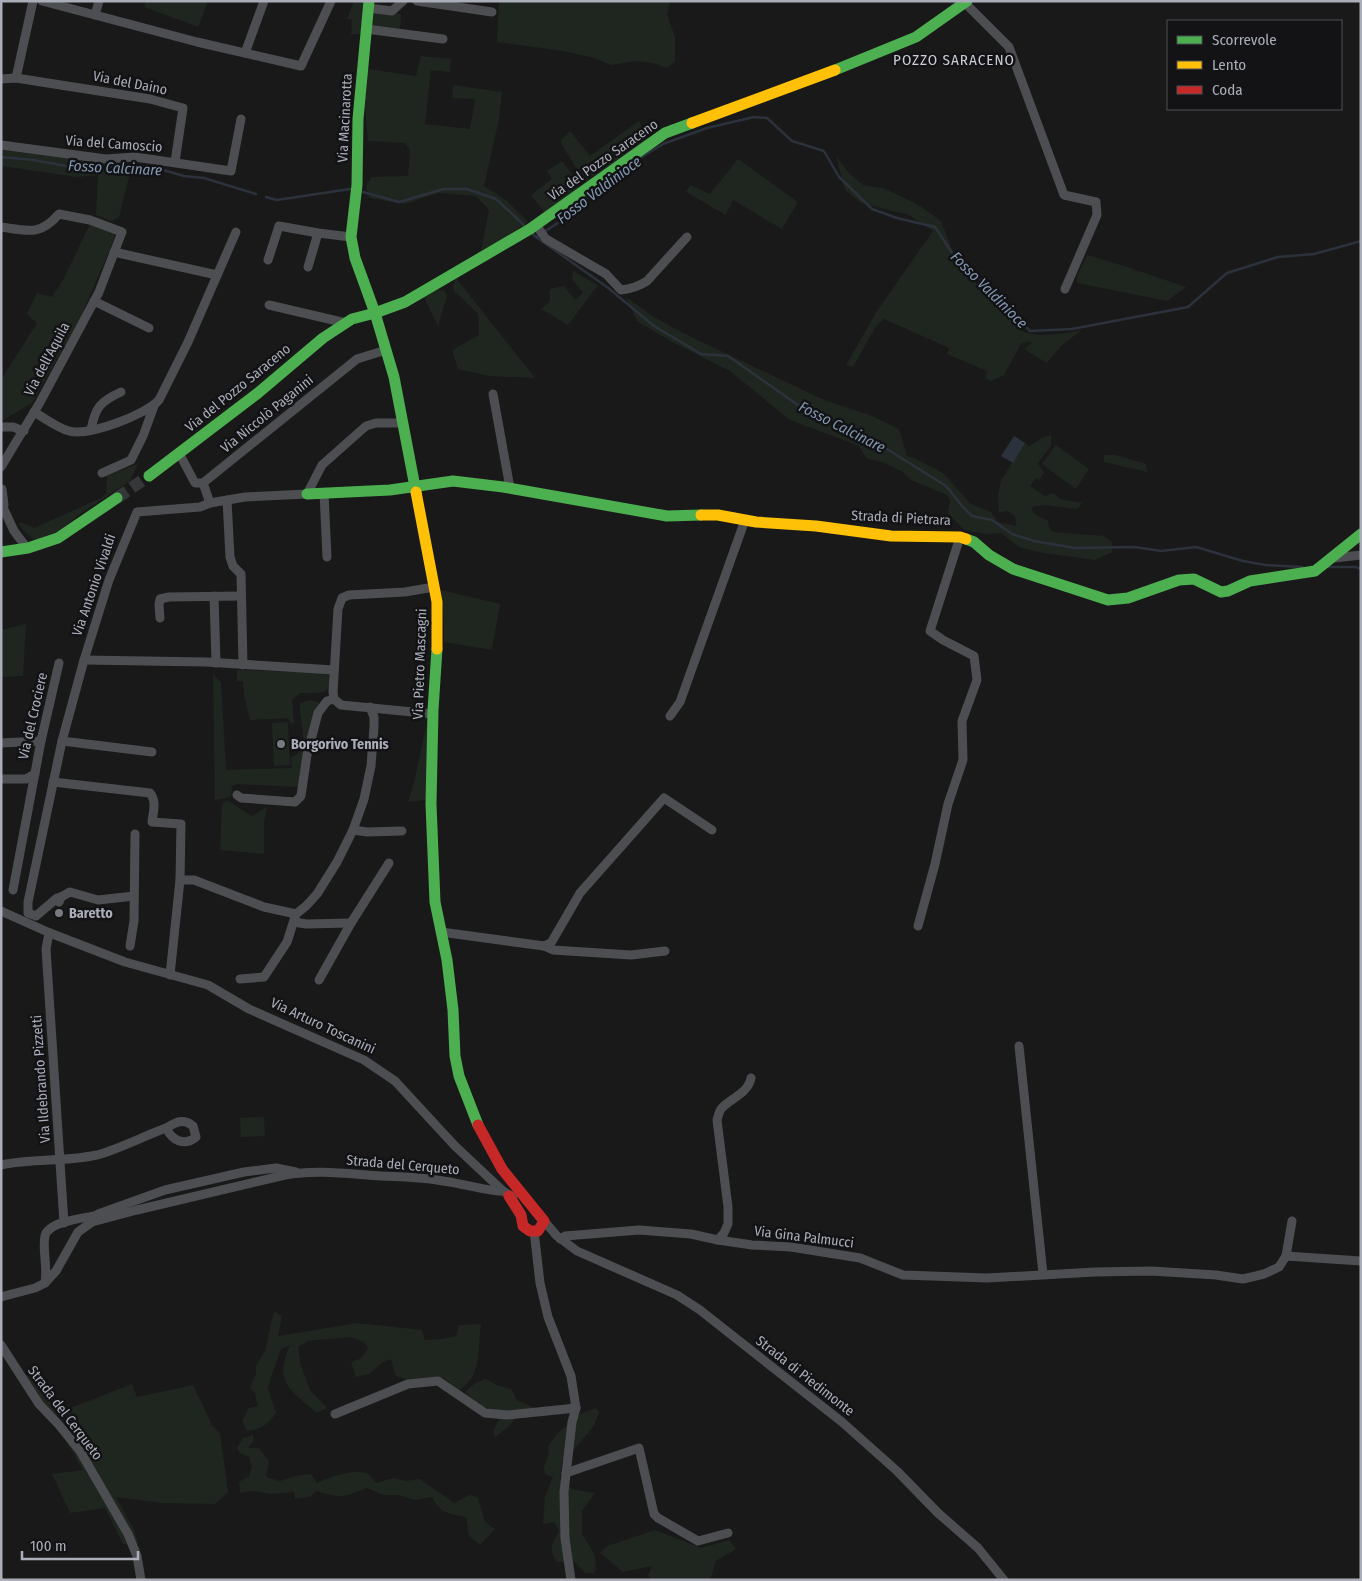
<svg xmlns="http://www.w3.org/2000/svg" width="1362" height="1581" viewBox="0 0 1362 1581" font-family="'Fira Sans Condensed',sans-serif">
<rect width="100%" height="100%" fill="#191919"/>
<g fill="#1f2620">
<path d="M146 1H208L198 27 144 7Z"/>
<path d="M354 1H364L361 34H351L352 19H347Z"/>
<path d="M499 1H670L667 15 675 37V61L667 68 653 63 637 61 611 65 594 58 563 51 497 42Z"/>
<path d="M373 11 401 14 400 30 371 27Z"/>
<path d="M421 56 451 59 450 72 431 70 425 124 470 129 475 99 452 98 453 85 502 92 499 119 484 186 506 200 528 222 499 243 481 250 489 210 476 196 438 193 405 204 369 198 366 185 372 177 408 176 410 151 405 143 368 141 365 108 368 69 416 76Z"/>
<path d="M639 121 648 139 585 182 562 145 561 140 570 131 590 156Z"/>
<path d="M1 150 122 164 121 169H131L119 217 112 221 96 215 98 175 77 177 1 166Z"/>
<path d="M836 156 849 173 863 185 883 188 917 204 941 221 950 244 952 258 1024 332C1044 338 1062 334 1082 330L1061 346 1047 363 1025 350 1026 347 1032 343 1028 341 1021 344 1004 375 991 381 985 378 987 371 947 354 949 348 884 319 876 326 853 367 846 365 877 311 933 231 909 215 861 203 845 190Z"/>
<path d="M738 159 798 202 782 229 733 200 726 215 686 192 690 185 710 194Z"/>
<path d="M562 161 582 189 544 212 531 195 552 179 547 171Z"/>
<path d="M90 224 115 234 111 247 80 318 32 403 3 420 1 419V380L37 323 27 314 37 293 52 297 63 280Z"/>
<path d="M1087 255 1124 266 1186 287 1167 301 1077 283V276Z"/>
<path d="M573 271 598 285 568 325 541 309 550 302V289L564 286 575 300 583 293 572 279Z"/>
<path d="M456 278 535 378 489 376 458 369 452 350 479 335 478 314 454 291 453 286Z"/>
<path d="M438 289 445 291 447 296 438 326 424 297Z"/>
<path d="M626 297 654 317 689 336 824 400 870 415 899 429 907 456 914 458 943 473 971 504 991 512 998 522 1016 526 1015 516 1008 511 999 512 998 496 1001 480 1025 443 1029 446 1044 437 1051 435V446L1038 463 1044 473 1039 480 1036 478 1030 486 1045 496 1053 493 1060 499 1082 503 1077 509 1045 505 1032 507 1033 513 1048 521 1049 527 1053 532 1104 536 1112 542V552L1095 560 1043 553 1019 547 1001 533 985 534 964 530 948 513 950 501 947 495 911 480 903 472 885 463 866 458 859 446 790 420 730 371 674 343 637 321Z"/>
<path d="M1056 445 1089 469 1076 489 1042 464Z"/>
<path d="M1104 455H1116L1146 464 1147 472 1104 462Z"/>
<path d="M138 464 130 481 77 516 54 537 38 540 33 539 24 531 19 524 20 522 34 528 101 498 106 494 107 475Z"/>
<path d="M441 590 500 604 492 650 444 642V624Z"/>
<path d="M26 624 23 676 1 677V630Z"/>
<path d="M237 670 329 673C336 697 316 693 300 693L292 700 294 724 291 723 288 718 250 720 244 696 243 681H237Z"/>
<path d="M213 675 221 682 226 770 292 768 291 757C294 756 297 755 299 753 309 744 298 716 300 703L310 700 318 702 319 707 298 787 237 784 232 786 231 797 215 800Z"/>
<path d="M288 722 290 765 274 766 272 723Z"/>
<path d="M427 722 426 800 408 802 414 783Z"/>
<path d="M227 800 252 816 267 807 264 823V854L220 850 222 804Z"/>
<path d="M264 1117 265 1136 241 1137 240 1118Z"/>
<path d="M274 1311 282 1316 278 1336 357 1323 422 1330 425 1340 441 1339 456 1336 459 1325 481 1324C478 1341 481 1363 471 1379 468 1383 463 1387 460 1391L444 1378 430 1377 408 1380 396 1376 391 1359 382 1363 369 1374 356 1377 351 1362 362 1358 368 1347 363 1342 351 1337 308 1341 298 1347 300 1362 310 1390 327 1408 317 1413C301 1399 279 1387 284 1363 286 1356 287 1351 290 1345L281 1349 271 1377 268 1389 276 1413C268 1424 261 1430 247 1431L242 1421 249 1408 258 1406 255 1393 250 1388 256 1374V1366L266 1349 268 1336Z"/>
<path d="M25 1375 33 1378 58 1413 132 1384 137 1397 193 1385 212 1425 220 1433 228 1492 215 1504 162 1503 116 1497 134 1530 138 1543 133 1545 123 1544 105 1508 70 1513 52 1474 83 1470 63 1436 75 1433 58 1414 53 1421 49 1417 46 1419 21 1383Z"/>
<path d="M486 1379 497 1385 511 1389 517 1400 534 1408 523 1410 508 1427 495 1437 493 1431 499 1420 495 1412 477 1403 465 1392 475 1383Z"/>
<path d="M596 1408 599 1413 594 1426 562 1463 560 1479 572 1489 595 1493 582 1511V1534L595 1555 596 1568 594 1573H585L575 1562H557C548 1549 552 1544 559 1531L554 1522 543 1524 545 1497 553 1477 545 1474 544 1467 548 1456 549 1445 556 1435 580 1414Z"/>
<path d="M253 1435V1442L248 1448H259L269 1461 266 1477 280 1481 295 1476 311 1474 317 1483C328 1477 356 1468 368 1474 371 1476 374 1481 376 1483L393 1478 405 1481 420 1479C431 1488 443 1494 454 1503L470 1495 478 1498 485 1522 495 1529 480 1545 469 1536 466 1517C448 1513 441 1514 432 1497L414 1500 399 1495H383L367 1488C344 1497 341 1499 317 1491L309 1497 295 1499 294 1492 271 1494 253 1491 240 1493 239 1482 249 1476 252 1467 249 1457 240 1453 237 1448 243 1438Z"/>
<path d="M655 1530 701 1548 729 1540 736 1549 716 1561 710 1580H651L648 1576 652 1566 623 1572 600 1553 607 1546Z"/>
</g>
<path fill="#2c323b" d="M1014 436 1025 443 1013 463 1001 456Z"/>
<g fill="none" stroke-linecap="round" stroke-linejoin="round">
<g stroke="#2c323b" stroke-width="2.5">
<path d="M1 157 33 160 66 166 99 167 139 166 160 169 184 176 204 178 256 194"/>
<path d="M640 158 663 144 707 128 754 117 767 118 792 141 824 151 839 177 872 209 897 218 935 227 955 257 989 288 1030 331 1072 329 1188 307 1227 273 1278 257 1314 254 1361 241"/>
<path d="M363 192 399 202 444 189H467L496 199 526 227"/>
<path d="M266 197 277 200 350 189"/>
<path d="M532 233 536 237 607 287 654 326 701 354 728 356 798 405 826 417 879 444 946 486 962 506 972 516 992 520 1012 534 1034 541 1075 548 1135 547 1161 551 1196 547 1243 561 1266 565 1302 567"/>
<path d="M536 237 558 223 607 181"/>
<path d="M1328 567H1356L1361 569"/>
</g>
<path stroke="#363739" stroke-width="12" stroke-dasharray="12 6" stroke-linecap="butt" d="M117 498 149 476"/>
<g stroke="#4d4e52" stroke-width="9">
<path d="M42 1 197 42 301 66 331 1"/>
<path d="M417 1 492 12"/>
<path d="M965 3 1009 47 1064 195 1096 202 1097 215 1065 289"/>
<path d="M368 8 392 11 403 1"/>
<path d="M95 15 99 1"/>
<path d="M366 29 443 39"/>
<path d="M245 53 264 1"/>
<path d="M16 78 33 1"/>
<path d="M1 79 16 78 150 99 183 108 175 162"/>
<path d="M1 145 106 159 135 157 231 171 241 119"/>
<path d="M536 225 546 239 606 274 621 290C631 289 638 287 647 281L687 237"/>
<path d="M1 227C28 231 40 236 59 214L90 220 122 232 99 292 39 404 1 467"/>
<path d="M114 252 217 275"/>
<path d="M268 260 279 226 318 233 351 237"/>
<path d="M308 267 318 233"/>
<path d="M94 301 149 328"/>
<path d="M269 305 346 323"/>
<path d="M493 394 510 488"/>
<path d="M34 412C45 418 57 428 69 431 88 437 147 414 159 400L188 342 236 232"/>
<path d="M1 427H13L24 431"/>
<path d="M91 430C95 407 101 401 121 392"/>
<path d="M179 453 195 483H203L357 359 386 350"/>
<path d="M102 473 131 460 143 436 154 406"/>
<path d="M203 483 210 503"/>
<path d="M2 489 4 505"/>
<path d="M324 493 327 557"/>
<path d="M227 500 230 557 233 566 241 574 243 665"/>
<path d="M1 503 14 531 27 548"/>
<path d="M1334 558 1361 555"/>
<path d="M214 596 216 663"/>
<path d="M160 618 159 605 160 599 169 597 241 596"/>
<path d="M84 660 206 662 334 670"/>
<path d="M433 714 341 705 334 699 333 692 338 609 342 598 349 595 405 592 434 587"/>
<path d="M670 716 680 702 745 520"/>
<path d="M62 741 152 752"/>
<path d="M1 743 41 741"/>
<path d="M1 779H26L35 774"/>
<path d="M53 782 150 793C157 801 153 813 152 822L181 824 180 880 170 975"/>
<path d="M237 795 241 798 295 802 301 796 307 755 318 713 327 701 334 699"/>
<path d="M353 830 367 832 402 831"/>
<path d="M180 880H194L264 907 296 914"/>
<path d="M13 890 41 741 59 663"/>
<path d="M61 897 57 898 36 916 28 913V902L62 741 84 660 109 580 137 512 200 507 210 503 245 497 307 494 322 465 366 426 376 423H403"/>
<path d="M59 902 61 897 70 892 98 900 134 896"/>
<path d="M1 911 50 933 125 962 208 985 249 1009 364 1060 395 1081 455 1146 503 1191 513 1197"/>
<path d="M294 922 306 924 351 923"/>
<path d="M918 926 935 864 948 804 963 760 962 721 977 680 974 656 943 640 930 631 960 537"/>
<path d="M441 932 544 946 551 943 580 893 664 798 712 830"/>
<path d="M50 933 48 938 46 949 64 1223"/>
<path d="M130 946 134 921 135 834"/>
<path d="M544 946 553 950 631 955 665 951"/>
<path d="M240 979 264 977 287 942 296 914 306 906 317 894 337 862 353 830 364 799 371 766 374 727V717L370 707"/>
<path d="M319 980 351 923 389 863"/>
<path d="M1019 1046 1043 1274"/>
<path d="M1 1165C33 1158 66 1162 97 1155 119 1149 144 1136 166 1128 176 1122 183 1118 193 1126L196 1137C184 1147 172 1140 166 1128"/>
<path d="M98 1214 165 1190 244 1172 276 1168 296 1172"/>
<path d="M544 1221 557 1236 577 1251 677 1295 700 1310 842 1422 897 1471 938 1513 978 1548 1004 1580"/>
<path d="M534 1231 540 1283 548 1317 571 1376 576 1408 572 1422 564 1492 565 1538 571 1580"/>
<path d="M560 1239 565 1236 639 1230 691 1234 718 1240 752 1245 791 1247 860 1258 903 1275 987 1278 1095 1272 1151 1271 1216 1275 1243 1279 1264 1274 1279 1267 1286 1256 1292 1221"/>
<path d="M718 1240 724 1233 728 1224V1207L717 1120C718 1117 719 1112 721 1109 730 1098 748 1094 751 1078"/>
<path d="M1286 1256 1361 1261"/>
<path d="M45 1283C48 1267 42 1249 45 1236 48 1222 82 1218 94 1216"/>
<path d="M1 1297 35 1288 45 1283 56 1271 78 1232 92 1222 137 1210 285 1175C317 1169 349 1174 381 1176 402 1177 422 1177 443 1181 455 1182 495 1193 503 1191"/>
<path d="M1 1345 39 1404 59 1425 80 1451 128 1534 137 1556 141 1580"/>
<path d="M335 1414 408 1384 438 1381 485 1413 507 1415 576 1408"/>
<path d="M566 1473 639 1448 654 1514 658 1518 698 1541 728 1533"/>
</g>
<g stroke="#4caf50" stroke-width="11">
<path d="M369 1 358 119 357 185 351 237 355 258 375 313 394 377 416 492"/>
<path d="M835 70 916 37 967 1"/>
<path d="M149 476 258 393 323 338 352 319 375 313 405 302 530 229 665 133 692 123"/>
<path d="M307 494 390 490 453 481 503 487 667 516 701 515"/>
<path d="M966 539 974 542 989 555 1013 569 1108 600 1128 598 1179 580 1194 579 1221 592 1228 591 1250 581 1315 571 1361 534"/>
<path d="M1 552 28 548 58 538 117 498"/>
<path d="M437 649 433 710 431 804 435 902 447 960 453 1010 455 1056 459 1076 478 1125"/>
</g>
<g stroke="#ffc107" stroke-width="11">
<path d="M692 123 835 70"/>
<path d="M416 492 437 602V649"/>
<path d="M701 515H718L756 522 816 526 891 536 960 537 966 539"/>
</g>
<path stroke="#c62828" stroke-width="11" d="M478 1125 502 1169 544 1221 538 1231H530L523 1226 521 1215 509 1196"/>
</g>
<g fill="#777a81" stroke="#131315" stroke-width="2">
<circle cx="281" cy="744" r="5"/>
<circle cx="59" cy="913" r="5"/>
</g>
<g text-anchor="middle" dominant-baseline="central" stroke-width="5" stroke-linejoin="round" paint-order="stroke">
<g font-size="14" fill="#aaaeb9" stroke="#131315">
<text transform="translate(130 83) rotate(11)">Via del Daino</text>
<text transform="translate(345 118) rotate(-87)">Via Macinarotta</text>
<text transform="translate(114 144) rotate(4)">Via del Camoscio</text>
<text transform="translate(603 160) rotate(-35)">Via del Pozzo Saraceno</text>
<text transform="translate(47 359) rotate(-62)">Via dell'Aquila</text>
<text transform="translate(238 388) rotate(-39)">Via del Pozzo Saraceno</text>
<text transform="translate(267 414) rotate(-39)">Via Niccolò Paganini</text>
<text transform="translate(901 518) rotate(3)">Strada di Pietrara</text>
<text transform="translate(94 585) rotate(-71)">Via Antonio Vivaldi</text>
<text transform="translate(420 664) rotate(-88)">Via Pietro Mascagni</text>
<text transform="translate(33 716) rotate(-77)">Via del Crociere</text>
<text transform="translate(323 1026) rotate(25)">Via Arturo Toscanini</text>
<text transform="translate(41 1079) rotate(-94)">Via Ildebrando Pizzetti</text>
<text transform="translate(403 1165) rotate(5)">Strada del Cerqueto</text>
<text transform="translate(804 1237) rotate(7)">Via Gina Palmucci</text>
<text transform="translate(805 1376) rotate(38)">Strada di Piedimonte</text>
<text transform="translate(65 1413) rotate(53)">Strada del Cerqueto</text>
</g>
<g font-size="14" font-weight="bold" fill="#aaaeb9" stroke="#131315" text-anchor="start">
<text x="291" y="744">Borgorivo Tennis</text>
<text x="69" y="913">Baretto</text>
</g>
<g font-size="15" letter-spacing="1" fill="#cbcdd5" stroke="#131315">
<text x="954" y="60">POZZO SARACENO</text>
</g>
<g font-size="15" font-style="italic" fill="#8298b3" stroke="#131315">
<text transform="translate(115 168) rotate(3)">Fosso Calcinare</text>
<text transform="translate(599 190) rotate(-37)">Fosso Valdinioce</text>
<text transform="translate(989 290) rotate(45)">Fosso Valdinioce</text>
<text transform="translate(842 427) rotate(27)">Fosso Calcinare</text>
</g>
</g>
<rect width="1362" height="1581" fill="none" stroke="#aaaeb9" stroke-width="5"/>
<rect x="1167" y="20" width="175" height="90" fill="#131315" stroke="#4f5157"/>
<rect x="1177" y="36" width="25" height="8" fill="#4caf50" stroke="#4f5157"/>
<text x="1212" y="45" font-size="15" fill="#aaaeb9">Scorrevole</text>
<rect x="1177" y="61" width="25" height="8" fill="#ffc107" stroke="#4f5157"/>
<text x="1212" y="70" font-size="15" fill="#aaaeb9">Lento</text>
<rect x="1177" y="86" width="25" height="8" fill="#c62828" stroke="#4f5157"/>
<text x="1212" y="95" font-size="15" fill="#aaaeb9">Coda</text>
<path d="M22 1551v8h116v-8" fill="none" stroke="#aaaeb9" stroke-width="2.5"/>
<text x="30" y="1551" font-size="15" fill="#aaaeb9" stroke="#131315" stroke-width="4" paint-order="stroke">100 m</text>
</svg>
